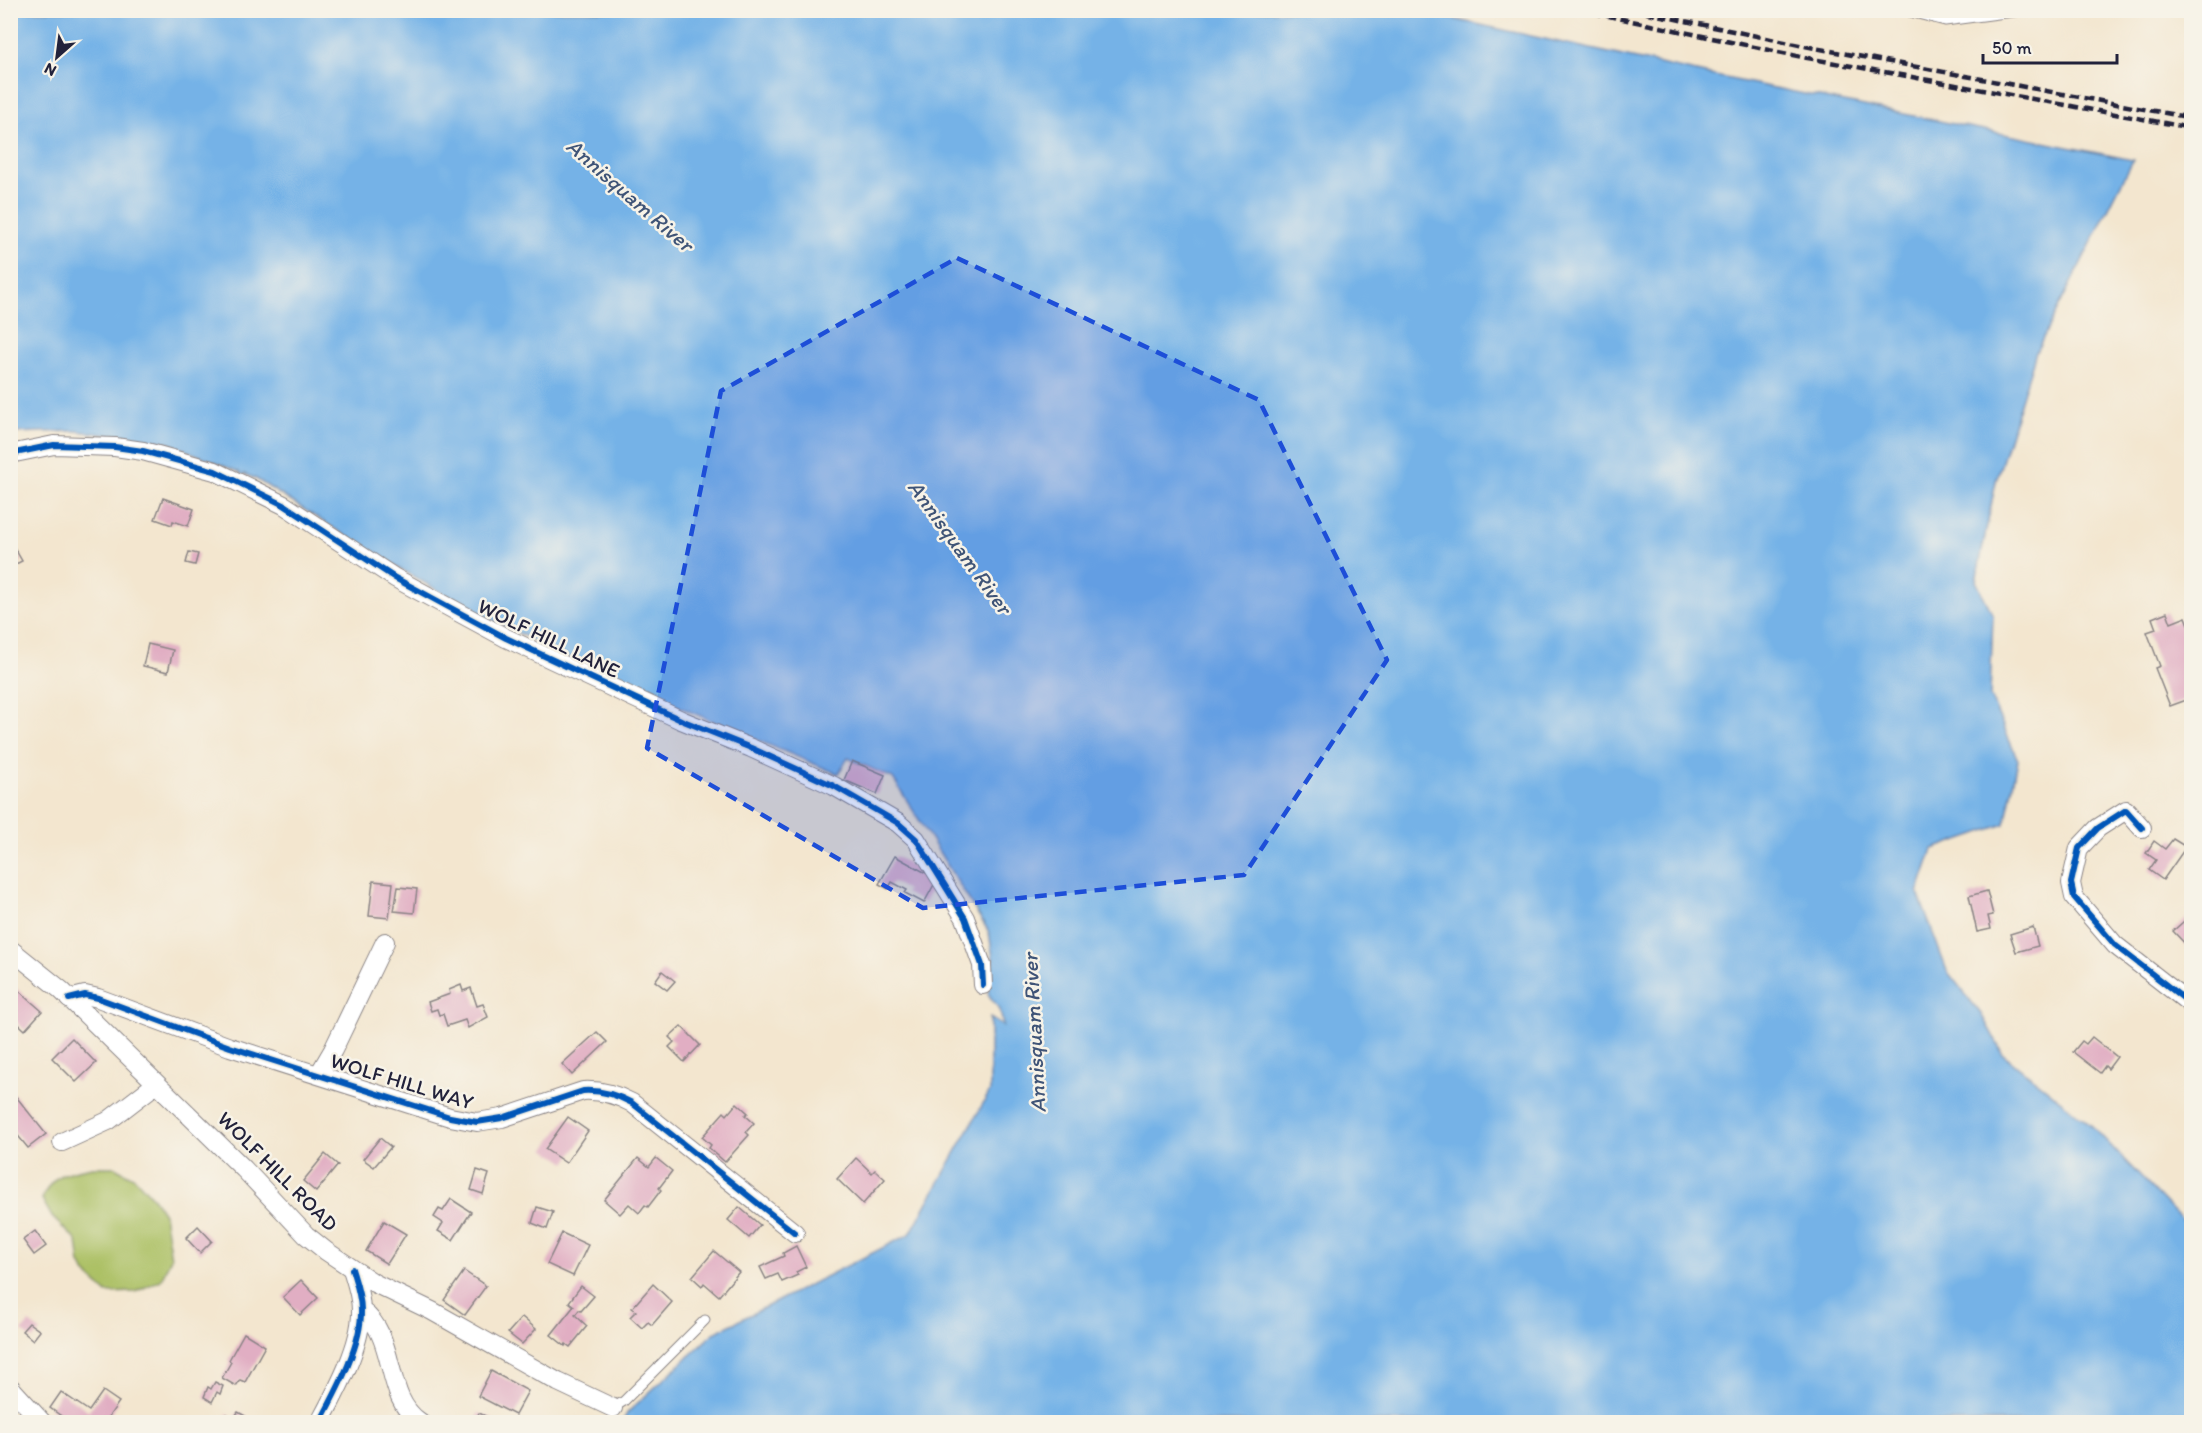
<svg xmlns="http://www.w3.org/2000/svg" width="2202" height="1433" viewBox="0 0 2202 1433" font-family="Itim,sans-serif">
<rect width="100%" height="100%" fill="#f7f3e8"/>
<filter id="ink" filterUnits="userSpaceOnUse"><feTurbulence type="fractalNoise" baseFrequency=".0167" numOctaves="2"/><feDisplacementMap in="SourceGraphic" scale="12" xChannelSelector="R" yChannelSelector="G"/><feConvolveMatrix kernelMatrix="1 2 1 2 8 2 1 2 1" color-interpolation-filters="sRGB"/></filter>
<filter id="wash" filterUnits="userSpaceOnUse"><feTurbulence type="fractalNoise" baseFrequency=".008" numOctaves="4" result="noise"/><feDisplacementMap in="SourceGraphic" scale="24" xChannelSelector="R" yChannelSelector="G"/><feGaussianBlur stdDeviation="1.35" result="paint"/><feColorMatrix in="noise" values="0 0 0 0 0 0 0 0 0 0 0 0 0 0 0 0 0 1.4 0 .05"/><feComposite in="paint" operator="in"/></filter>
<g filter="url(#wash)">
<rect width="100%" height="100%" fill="#f3e6cf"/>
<path fill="#abc064" stroke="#667150" stroke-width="1.5" d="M92 1167H115L135 1178 154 1199 164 1214 171 1258 161 1280 135 1292 107 1293 89 1277 80 1264 77 1241 52 1217 42 1199C53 1173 65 1172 92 1167Z"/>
<path fill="#74b2e7" stroke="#4b6a91" stroke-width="1.5" d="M11 11H1426L1444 17 1710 75 2133 160 2036 352 1996 481 1976 581 1993 615 1990 696 2018 760 2005 824 1933 849 1918 893 1947 971 1981 1014 2003 1054 2092 1126 2175 1213 2191 1227V1422H622L628 1412 714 1333 910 1234 990 1091V1018L1003 1026 1000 1010 988 994 993 959 989 932 893 778 848 758 838 774C713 721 586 670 466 606 394 567 325 523 256 479L244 474 242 476 239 472 166 442 76 431 11 433Z"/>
<g id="blocks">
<g fill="#e1aec3">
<path d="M163 498 194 509 188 526 173 521 172 525 155 519Z"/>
<path d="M10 540 22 561 10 567Z"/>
<path d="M189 552 198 554 195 565 186 563Z"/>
<path d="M2167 612 2171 623 2186 617 2192 632V698L2170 706 2155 668 2160 666 2147 632 2156 629 2152 618Z"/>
<path d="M148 644 173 650 168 672 143 666Z"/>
<path d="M852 761 885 775 877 794 844 780Z"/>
<path d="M2173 839 2186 847 2163 880 2149 870 2156 860 2146 853 2154 841 2165 849Z"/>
<path d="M895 856 937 879 924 903 905 893 907 890 892 882 888 889 879 884Z"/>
<path d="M373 881 393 883 389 918 369 916Z"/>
<path d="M398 887 417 889 414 913 394 911Z"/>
<path d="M1987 891 1993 915 1988 916 1991 929 1977 932 1969 896Z"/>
<path d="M2192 914V951L2173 931Z"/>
<path d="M2033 927 2038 946 2016 952 2010 934Z"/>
<path d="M662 971 675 981 667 990 655 981Z"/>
<path d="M10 983 42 1011 25 1030 10 1016Z"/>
<path d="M461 985 463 991 471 988 477 1006 483 1004 488 1017 468 1028 465 1020 447 1026 443 1014 439 1015 437 1009 431 1011 428 1002 450 994 449 990Z"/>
<path d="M681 1026 700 1045 684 1062 669 1047 674 1042 669 1037Z"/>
<path d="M597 1032 607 1042 572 1075 562 1064Z"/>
<path d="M2092 1037 2117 1057 2108 1069 2105 1066 2100 1073 2073 1052 2082 1041 2086 1044Z"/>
<path d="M72 1038 96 1063 76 1082 52 1058Z"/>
<path d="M14 1094 46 1134 28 1148 10 1126V1096Z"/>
<path d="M737 1103 748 1113 745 1115 754 1123 746 1132 749 1135 725 1162 709 1148 711 1145 702 1137 724 1112 727 1115Z"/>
<path d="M568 1117 588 1131 566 1163 545 1149Z"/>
<path d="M380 1138 391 1147 374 1167 363 1159Z"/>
<path d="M325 1154 338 1165 316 1192 303 1181Z"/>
<path d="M638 1158 649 1167 656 1158 672 1171 659 1188 661 1190 648 1207 645 1205 639 1213 629 1204 620 1214 604 1200Z"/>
<path d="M856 1158 872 1173 875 1170 885 1179 863 1204 837 1179Z"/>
<path d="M477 1170 489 1174 483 1194 471 1190Z"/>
<path d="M451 1199 471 1212 453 1240 438 1231 443 1223 434 1217 439 1209 443 1211Z"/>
<path d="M537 1207 553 1212 547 1229 532 1223Z"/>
<path d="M739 1207 760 1225 749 1238 728 1220Z"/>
<path d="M384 1221 406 1234 387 1264 366 1251Z"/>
<path d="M198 1226 212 1241 200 1253 186 1238Z"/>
<path d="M35 1231 46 1246 34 1255 23 1240Z"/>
<path d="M562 1233 588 1245 573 1276 547 1264Z"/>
<path d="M796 1246 806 1267 796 1272 798 1275 782 1282 778 1274 766 1279 760 1267 784 1256 783 1253Z"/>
<path d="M714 1251 739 1272 719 1296 704 1283 702 1286 692 1277Z"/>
<path d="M464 1271 486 1286 465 1315 444 1300Z"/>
<path d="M301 1280 318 1298 300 1315 283 1297Z"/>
<path d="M653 1284 672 1302 652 1325 648 1322 642 1328 630 1317 636 1311 632 1308Z"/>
<path d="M581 1286 594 1296 581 1311 579 1310 575 1315 587 1326 570 1347 566 1344 565 1346 551 1335 574 1306 569 1302Z"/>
<path d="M522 1317 536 1329 522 1344 508 1333Z"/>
<path d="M29 1323 40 1331 33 1340 22 1331Z"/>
<path d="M244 1333 265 1346 245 1382 240 1380 236 1386 222 1378 231 1362 229 1360Z"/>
<path d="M491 1371 528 1391 515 1415 478 1396Z"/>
<path d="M215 1382 223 1386 220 1394 217 1392 212 1402 204 1397 208 1387 211 1389Z"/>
<path d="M103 1391 119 1402 105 1422H70L50 1408 61 1392 89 1411Z"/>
<path d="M238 1412 256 1422H222L227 1414 234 1418Z"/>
<path d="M479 1413 494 1420 493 1422H474Z"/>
</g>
</g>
</g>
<g filter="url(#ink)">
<use href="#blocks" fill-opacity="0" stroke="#8a8485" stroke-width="1.5"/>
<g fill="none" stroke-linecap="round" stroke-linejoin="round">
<defs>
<g id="service">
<path d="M1902 10 1945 21 2028 10"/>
<path d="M613 1408 624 1401 705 1320"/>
</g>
<g id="minor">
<path d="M10 454 54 445 115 447 143 451 215 471 284 505 395 578 506 638 681 720 751 748 834 786 898 823 916 839 965 918 982 965 983 985"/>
<path d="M2142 828 2126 810 2098 828 2079 848 2071 883 2074 897 2115 945 2192 1005"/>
<path d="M10 949 61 990 244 1169 306 1235 326 1251 374 1283 432 1311 558 1382 613 1408"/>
<path d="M69 999 85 995 98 998 230 1047 450 1117 477 1122 502 1118 583 1091C600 1090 617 1095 632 1103L795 1233"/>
<path d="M319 1074 333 1050 385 942"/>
<path d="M62 1142 108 1121 156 1084"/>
<path d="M362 1311C398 1337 383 1398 420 1422"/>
<path d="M10 1387 42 1422"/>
<path d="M320 1422C336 1392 362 1345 361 1310 361 1296 356 1282 352 1269"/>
</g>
</defs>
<use href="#service" stroke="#8a8485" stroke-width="11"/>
<use href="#minor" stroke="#8a8485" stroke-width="20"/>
<use href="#service" stroke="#fff" stroke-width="9"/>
<use href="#minor" stroke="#fff" stroke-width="18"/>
<g stroke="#22223b" stroke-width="4.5" stroke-dasharray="9 4.5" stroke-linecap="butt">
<path d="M1580 10 1802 57 2192 128"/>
<path d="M1633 10 1804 46 2192 118"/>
</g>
<defs>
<g id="cycleway">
<path d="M10 454 54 445 115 447 143 451 215 471 284 505 395 578 506 638 681 720 751 748 834 786 898 823 916 839 965 918 982 965 983 985"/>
<path d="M2142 828 2126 810 2098 828 2079 848 2071 883 2074 897 2115 945 2192 1005"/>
<path d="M69 999 85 995 98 998 230 1047 450 1117 477 1122 502 1118 583 1091C600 1090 617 1095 632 1103L795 1233"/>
<path d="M320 1422C336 1392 362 1345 361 1310 361 1296 356 1282 352 1269"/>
</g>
</defs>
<use href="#cycleway" stroke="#f7f3e8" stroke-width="10"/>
<use href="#cycleway" stroke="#0057b8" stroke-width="6"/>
</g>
</g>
<path fill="#1d4ed8" fill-opacity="0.2" stroke="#1d4ed8" stroke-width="4.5" stroke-dasharray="12 8" stroke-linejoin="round" d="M957 258 1259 400 1387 660 1244 875 923 908 647 748 721 391Z"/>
<g text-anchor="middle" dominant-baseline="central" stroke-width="5" stroke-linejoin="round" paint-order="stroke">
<g font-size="21" fill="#22223b" stroke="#f7f3e8">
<text transform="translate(549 638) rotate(26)">WOLF HILL LANE</text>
<text transform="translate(402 1081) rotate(17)">WOLF HILL WAY</text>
<text transform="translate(278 1171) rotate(45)">WOLF HILL ROAD</text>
</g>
<g font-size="22" font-style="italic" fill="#3f5477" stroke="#f7f3e8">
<text transform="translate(630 195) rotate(41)">Annisquam River</text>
<text transform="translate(960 547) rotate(54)">Annisquam River</text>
<text transform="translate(1034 1033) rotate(-93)">Annisquam River</text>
</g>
</g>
<rect width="2202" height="1433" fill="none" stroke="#f7f3e8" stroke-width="36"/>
<g transform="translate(57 57) rotate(208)" stroke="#f7f3e8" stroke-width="4.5" paint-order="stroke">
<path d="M0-4.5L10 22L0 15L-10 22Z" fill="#22223b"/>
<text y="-9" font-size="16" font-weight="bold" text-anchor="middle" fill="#22223b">N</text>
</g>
<path d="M1983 54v9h134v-9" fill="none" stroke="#22223b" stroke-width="3"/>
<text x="1992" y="54" font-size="18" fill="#22223b" stroke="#f7f3e8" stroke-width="4.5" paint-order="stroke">50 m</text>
</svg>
